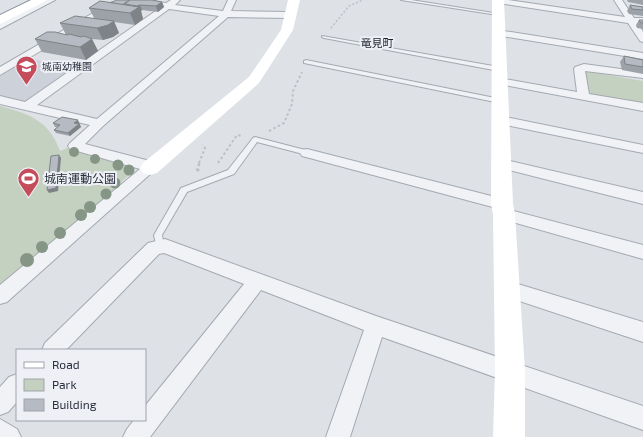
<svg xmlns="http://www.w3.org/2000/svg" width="643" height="437" viewBox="0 0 643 437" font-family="'Exo 2','Noto Sans JP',sans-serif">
<rect width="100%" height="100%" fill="#dee2e7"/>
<path fill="#cdd1d9" d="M27 58 77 68 32 100 22 103 0 97V74Z"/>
<g fill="#c4d0c0">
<path d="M586 71 643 81V106L589 96 583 73Z"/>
<path d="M0 106C29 114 49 120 60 151L67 148 133 168 134 171 115 187 118 189 0 285Z"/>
</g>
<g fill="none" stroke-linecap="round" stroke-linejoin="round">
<defs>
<g id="lane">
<path d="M401 0H411L500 14 498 15Z"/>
<path d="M322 36 499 67 502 69 499 71 324 38 322 37Z"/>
<path d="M306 60 500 99 503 101 500 103 304 63V61Z"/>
<path d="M255 137 309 151 310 153 307 155 257 142 234 174 187 192 162 235 164 247 163 249 160 250 157 249 154 235 181 188 228 170 253 138Z"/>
</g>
<g id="street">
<path d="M45 0H55L0 29V22Z"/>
<path d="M119 0H141L166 3 171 0H180L175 5 223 11 228 0H236L231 11 291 12 295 15 291 18 228 17 103 126 85 144 146 160 155 165 157 168 7 302 0 304V285L140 169 70 149 68 146 70 143 90 125 0 104V96L25 102 160 8 123 2ZM169 9 219 16 97 119 37 105Z"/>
<path d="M495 0H508L625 17 614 0H622L634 18H643V24L638 23 643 32V42L640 41 628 23 498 3H495Z"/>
<path d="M112 2 115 3 116 5 115 7 0 75V67Z"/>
<path d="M498 30 643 53V59L495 35 493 33 495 31Z"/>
<path d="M584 64 643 72V78L585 71 589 94 643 103V111L499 84 493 81 499 78 577 92 574 69 575 67Z"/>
<path d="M500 116 643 145V153L496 123 494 120 496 117Z"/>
<path d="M307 149 507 200 510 204 506 209 643 245V259L498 218 496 214 500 209 302 156 300 153 302 150Z"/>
<path d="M502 159 643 192V204L497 167 495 164 497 161Z"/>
<path d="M165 239 376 316 643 406V430L382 337 350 437H326L364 330 261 290 150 437H123L127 429 134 420H145V406L244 284 164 253 159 254 66 350H42L45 343 148 243Z"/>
<path d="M508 281 643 322V342L501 295 499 289 501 283Z"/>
<path d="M17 374V402L8 412 0 415V387L9 377Z"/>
<path d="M0 419 17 429 21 437H0Z"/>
</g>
<path id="highway" d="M31 0H46L44 2 0 24V15Z"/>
</defs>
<use href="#lane" stroke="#a4a9b1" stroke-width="2"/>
<use href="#street" stroke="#a4a9b1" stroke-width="2"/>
<use href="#highway" stroke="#878f9c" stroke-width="2"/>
<path stroke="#bdbfc5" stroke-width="1.5" stroke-dasharray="2 2" stroke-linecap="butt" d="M331 28 349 6 363 0"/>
<g stroke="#bdbfc5" stroke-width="2" stroke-dasharray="2.5 2.5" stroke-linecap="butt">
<path d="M269 131 284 123 292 104 293 91 302 72"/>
<path d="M199 163 205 148 202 145"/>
<path d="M218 163 237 135 243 136"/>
</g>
<path stroke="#bdbfc5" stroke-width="2.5" stroke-dasharray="3 3" stroke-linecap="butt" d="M199 171 197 169 200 162"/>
<use href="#lane" fill="#f1f2f5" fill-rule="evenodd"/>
<use href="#street" fill="#f1f2f5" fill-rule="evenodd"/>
<g fill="#fff" fill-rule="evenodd">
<path d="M288 0H300L293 30 259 83 157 173 150 175 143 173 140 168 143 163 249 77 281 30Z"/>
<path d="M492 0H504L513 204 515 214 525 371V437H493L495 371 493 214 491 204Z"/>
</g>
<use href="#highway" fill="#fff" fill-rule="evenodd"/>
</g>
<g fill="#859686">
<circle cx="74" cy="152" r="5"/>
<circle cx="95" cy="159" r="5"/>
<circle cx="118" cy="165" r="5.5"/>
<circle cx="129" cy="170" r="5.5"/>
<circle cx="115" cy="183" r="5.5"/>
<circle cx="106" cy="194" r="5.5"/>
<circle cx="90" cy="207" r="6"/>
<circle cx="81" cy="215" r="6"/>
<circle cx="60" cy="233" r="6"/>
<circle cx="42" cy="247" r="6"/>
<circle cx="27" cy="260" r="7"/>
</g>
<g fill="#9da1a8">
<path d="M627 0H643V5L628 2Z"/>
<path d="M162 2 164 7 158 12 142 10 141 11 143 19 135 25 114 22 119 33 113 37 103 40 92 39 98 51 86 60 42 52 35 39 66 35 60 23 94 18 89 8 111 3Z"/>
<path d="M630 5 643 7V16L629 14 627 11Z"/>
<path d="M639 20H643V29L637 28 636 25Z"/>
<path d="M624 56 643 60V74L622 70 620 62Z"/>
<path d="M53 123 80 124H79L81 127 70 136 56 133 54 130 58 127H55Z"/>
</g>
<g fill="#7f8388">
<path d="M162 2 164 7 158 12 156 6Z"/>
<path d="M140 5 142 10 141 11 143 19 135 25 130 13 137 6Z"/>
<path d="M114 21 119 33 113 37 103 40 97 28Z"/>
<path d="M92 39 98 51 86 60 80 47Z"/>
<path d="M78 120 81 127 70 136 68 133 74 123Z"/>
<path d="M59 155 61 158 58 191 49 193 47 190Z"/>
</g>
<g fill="#b6bbc3" stroke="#7f8388">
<path d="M116 0H129L122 5 111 3Z"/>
<path d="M130 0H152L162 2 156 6 140 5 137 6 125 4Z"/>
<path d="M100 1 139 7 130 13 89 8Z"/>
<path d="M630 5 643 7V10L632 9Z"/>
<path d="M75 16 114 21 108 25 97 28 60 23Z"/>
<path d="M639 20H643V23H641Z"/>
<path d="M47 32H55L67 35 69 34 81 37 84 36 92 39 80 47 35 39Z"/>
<path d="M624 56 643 60V67L625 64Z"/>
<path d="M62 117 78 120 74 123 79 124 68 133 54 130 60 125 53 123Z"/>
<path d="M59 155 56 188 47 190 51 156Z"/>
</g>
<defs>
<symbol id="school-pin" viewBox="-11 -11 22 30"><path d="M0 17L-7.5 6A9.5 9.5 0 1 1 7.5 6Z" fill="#c44c5b" stroke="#eef0f5"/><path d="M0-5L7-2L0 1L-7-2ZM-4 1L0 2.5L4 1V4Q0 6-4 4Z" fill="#fff"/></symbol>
<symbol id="stadium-pin" viewBox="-11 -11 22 30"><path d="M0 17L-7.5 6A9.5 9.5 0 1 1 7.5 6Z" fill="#c44c5b" stroke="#eef0f5"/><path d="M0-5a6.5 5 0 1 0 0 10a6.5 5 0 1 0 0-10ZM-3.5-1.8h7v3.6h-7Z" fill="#fff"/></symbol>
</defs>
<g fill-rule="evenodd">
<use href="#school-pin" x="14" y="54" width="25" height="34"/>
<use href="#stadium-pin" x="16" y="166" width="25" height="34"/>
</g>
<g text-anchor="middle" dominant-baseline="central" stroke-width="4" stroke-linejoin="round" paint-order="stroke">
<g font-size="10" fill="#292f3d" stroke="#eef0f5" text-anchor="start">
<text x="42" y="66">城南幼稚園</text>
</g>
<g font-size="11" fill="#1b212d" stroke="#eef0f5">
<text x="377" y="42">竜見町</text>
</g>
<g font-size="12" fill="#292f3d" stroke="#eef0f5" text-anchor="start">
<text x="44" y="178">城南運動公園</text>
</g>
</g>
<rect x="16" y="349" width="130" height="72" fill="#eef0f5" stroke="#9fa3ab"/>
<rect x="24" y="362" width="20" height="6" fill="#ffffff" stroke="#9fa3ab"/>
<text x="52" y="369" font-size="12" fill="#292f3d">Road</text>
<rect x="24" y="379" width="20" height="12" fill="#c4d0c0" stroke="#9fa3ab"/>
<text x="52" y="389" font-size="12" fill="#292f3d">Park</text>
<rect x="24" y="399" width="20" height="12" fill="#b6bbc3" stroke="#9fa3ab"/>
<text x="52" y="409" font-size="12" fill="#292f3d">Building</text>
</svg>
